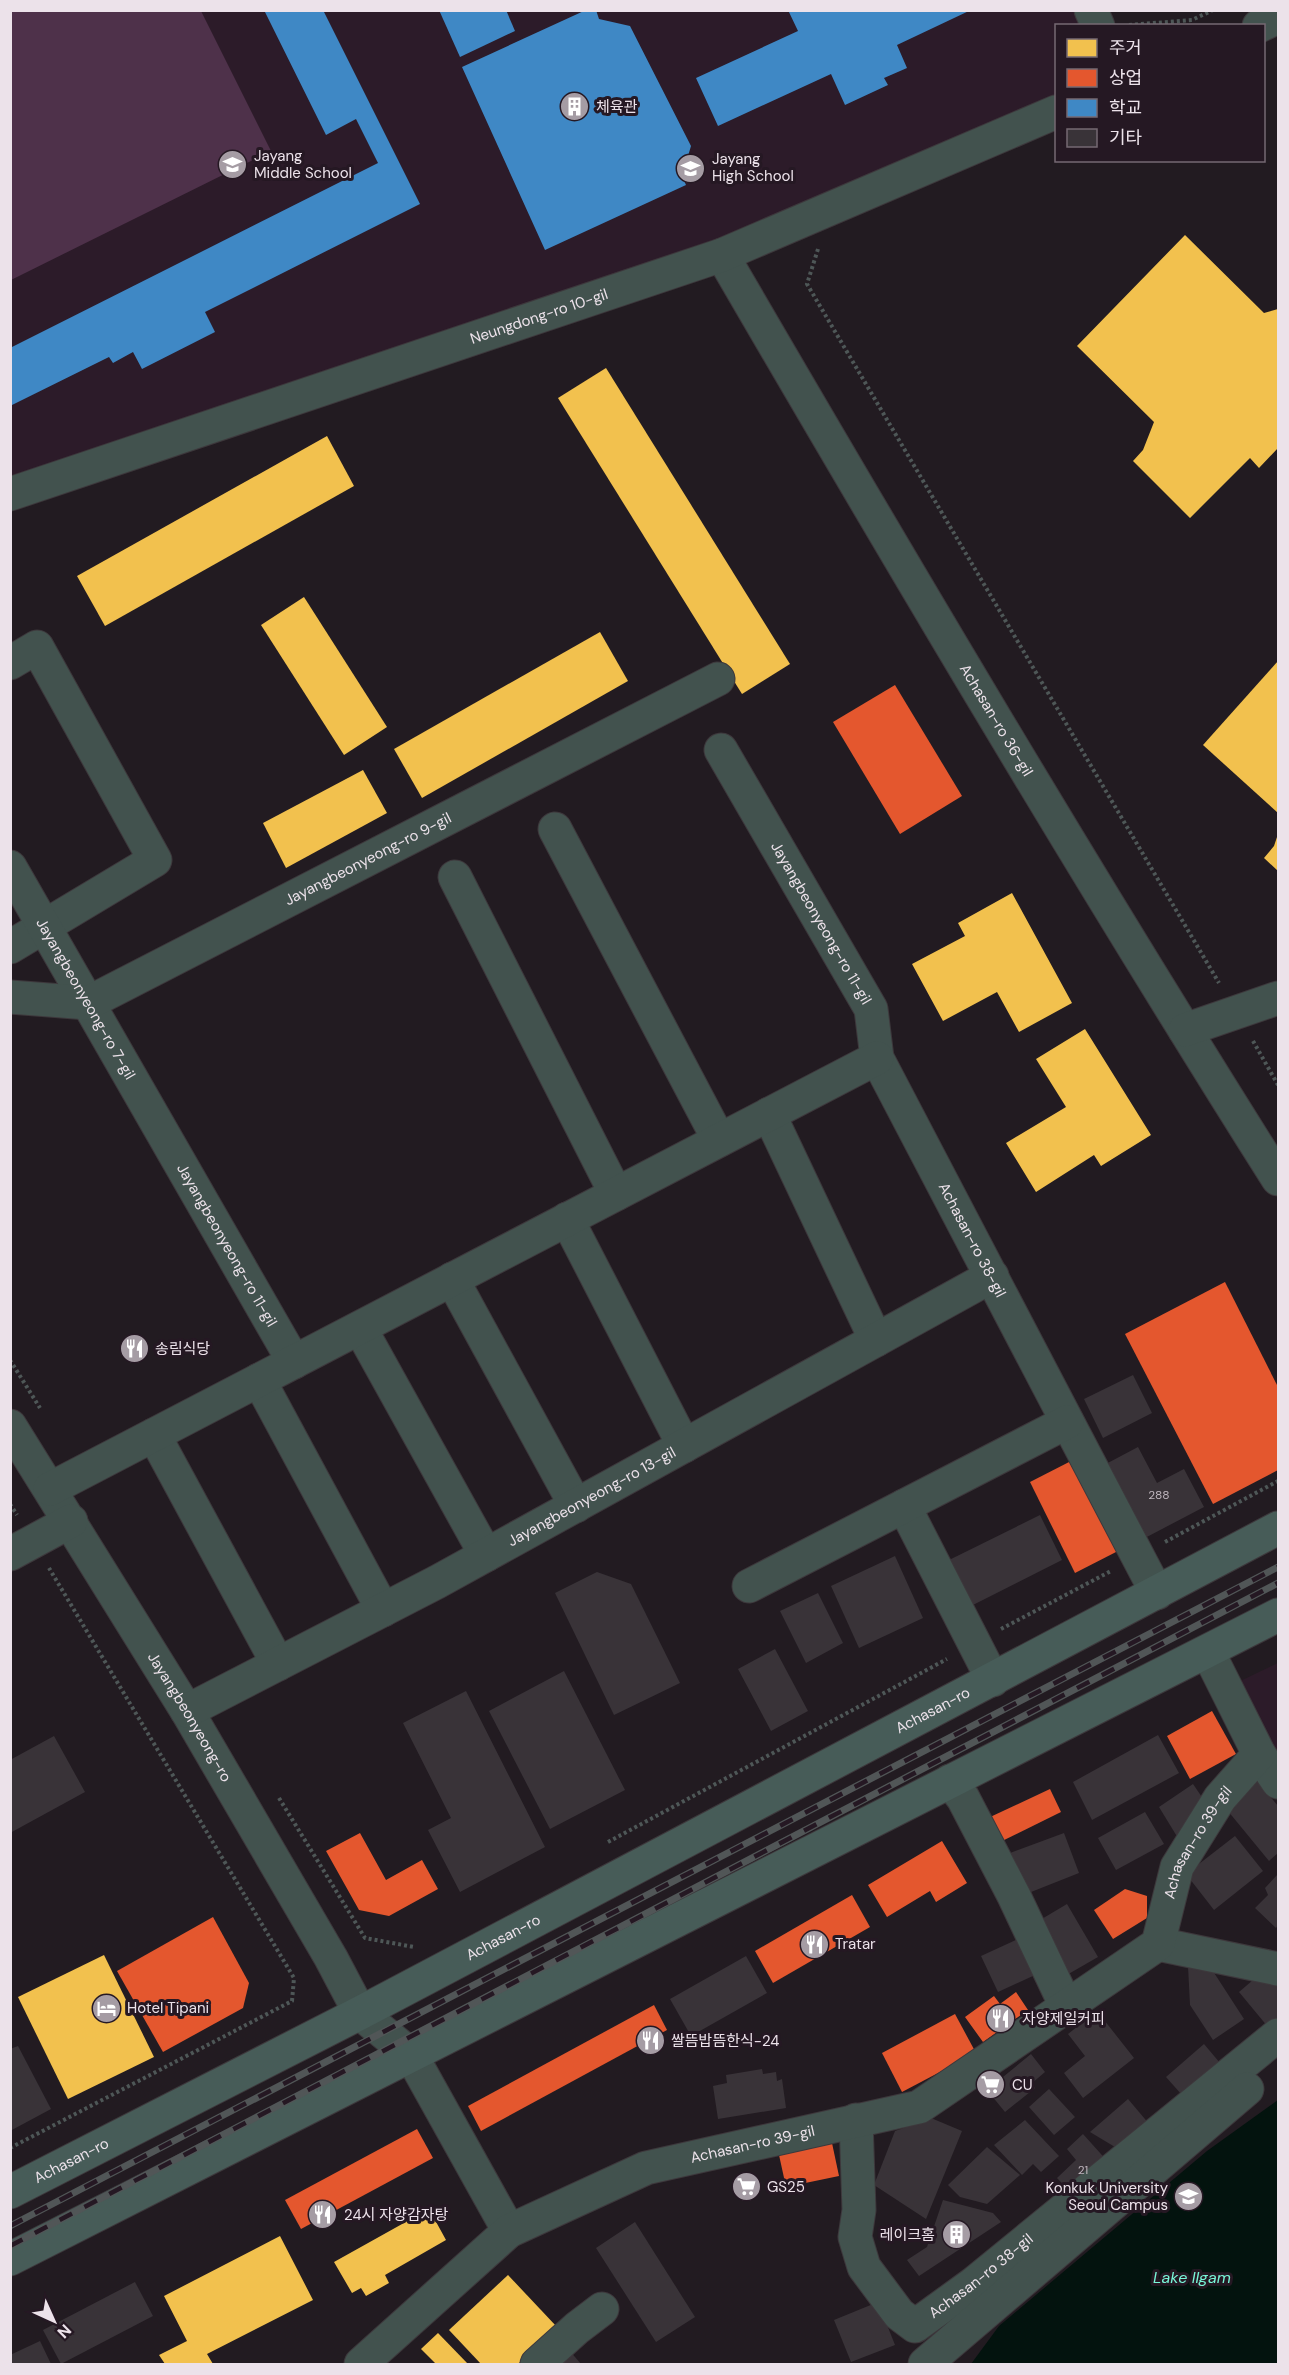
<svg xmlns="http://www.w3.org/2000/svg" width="1289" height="2375" viewBox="0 0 1289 2375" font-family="'DM Sans','Noto Sans KR',sans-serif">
<rect width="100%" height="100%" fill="#221b21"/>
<g fill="#2c1b29">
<path d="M1092 10 1099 25 1056 26V112L722 255 11 494 10 11Z"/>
<path d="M1278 1663V1764L1232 1685Z"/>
</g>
<path fill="#4e314a" d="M11 10 201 11 271 151 11 280Z"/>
<path fill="#03130e" d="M1278 2100V2364H971L999 2326 1207 2151Z"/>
<g fill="#f2c14e">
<path d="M1185 235 1264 313 1278 309V448L1259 468 1250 458 1190 518 1133 461 1143 450 1154 422 1077 346Z"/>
<path d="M606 368 790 664 742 694 558 398Z"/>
<path d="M327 436 354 486 105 626 77 576Z"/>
<path d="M304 597 387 727 344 755 261 625Z"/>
<path d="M600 632 628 681 422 798 394 749Z"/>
<path d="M1278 661V813L1203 745Z"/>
<path d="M363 770 387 813 286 868 263 823Z"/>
<path d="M1278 834V871L1264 858 1274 846Z"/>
<path d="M1012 893 1072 1003 1019 1032 997 992 943 1021 912 964 965 936 958 923Z"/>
<path d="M1085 1029 1151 1135 1101 1166 1094 1155 1036 1192 1006 1143 1066 1107 1036 1059Z"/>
<path d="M104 1955 154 2057 68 2099 18 1997Z"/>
<path d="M429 2209 446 2240 385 2275 389 2283 366 2296 361 2288 352 2293 334 2262Z"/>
<path d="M280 2236 313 2300 207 2354 213 2364H165L159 2355 187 2341 164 2296Z"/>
<path d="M508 2275 557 2327 518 2364H481L449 2330Z"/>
<path d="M438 2333 468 2364H436L421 2349Z"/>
</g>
<g fill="#e4572e">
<path d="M895 685 962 796 900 834 833 722Z"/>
<path d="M1225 1282 1278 1387V1470L1213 1504 1125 1334Z"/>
<path d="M1073 1460 1118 1551 1075 1573 1030 1482Z"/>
<path d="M1212 1711 1236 1754 1190 1779 1167 1736Z"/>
<path d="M1050 1789 1061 1812 1000 1842 988 1818Z"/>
<path d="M360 1833 386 1880 422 1860 438 1889 389 1916 359 1910 326 1851Z"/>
<path d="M942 1841 967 1883 936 1902 930 1891 887 1917 868 1885Z"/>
<path d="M1125 1889 1147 1896V1918L1113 1939 1094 1910Z"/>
<path d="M852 1895 870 1927 773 1983 755 1951Z"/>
<path d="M213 1917 249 1983 243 2008 163 2052 117 1971Z"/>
<path d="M1016 1992 1028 2010 983 2042 965 2017 994 1996 1000 2004Z"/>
<path d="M654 2005 667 2030 481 2131 468 2106Z"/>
<path d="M955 2014 976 2053 902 2092 882 2053Z"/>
<path d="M417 2129 433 2158 301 2229 285 2200Z"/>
<path d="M832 2143 839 2176 786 2187 779 2155Z"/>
</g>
<g fill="#3f88c5">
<path d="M264 10H323L420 204 205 312 215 332 142 369 133 352 113 363 109 357 10 406V348L378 163 356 119 326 135Z"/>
<path d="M439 10H506L515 31 460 57Z"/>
<path d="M586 10H596L599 19 630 26 691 146 682 176 686 185 545 250 462 67Z"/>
<path d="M788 10 830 11 971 10 897 45 907 68 884 78 888 85 845 105 831 74 718 126 696 78 798 31Z"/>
</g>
<g fill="#393338">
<path d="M1133 1375 1152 1413 1103 1438 1084 1399Z"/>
<path d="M1138 1447 1157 1483 1184 1469 1204 1507 1143 1539 1104 1465Z"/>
<path d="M1040 1515 1062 1560 967 1608 945 1562Z"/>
<path d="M895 1556 923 1618 859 1648 831 1586Z"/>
<path d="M597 1572 631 1584 680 1683 614 1715 555 1593Z"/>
<path d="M818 1593 843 1643 806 1663 780 1611Z"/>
<path d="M775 1649 808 1711 771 1731 738 1669Z"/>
<path d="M564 1671 625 1790 550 1829 489 1711Z"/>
<path d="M466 1691 545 1847 460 1892 428 1830 451 1818 403 1723Z"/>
<path d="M1158 1735 1179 1773 1092 1820 1073 1782Z"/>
<path d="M54 1736 85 1792 10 1833V1760Z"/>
<path d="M1256 1779 1278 1806V1853L1269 1861 1223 1805Z"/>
<path d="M1193 1784 1210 1809 1181 1843 1159 1807Z"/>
<path d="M1145 1812 1164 1844 1116 1870 1098 1838Z"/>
<path d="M1064 1833 1079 1873 1026 1894 1010 1853Z"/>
<path d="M1235 1836 1263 1871 1214 1910 1186 1874Z"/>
<path d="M1278 1874V1925L1276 1928 1255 1908 1268 1895 1265 1888Z"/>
<path d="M1067 1904 1098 1957 1065 1976 1035 1923Z"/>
<path d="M1018 1939 1035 1975 998 1992 981 1956Z"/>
<path d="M746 1956 767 1993 691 2036 670 1999Z"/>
<path d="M1209 1965 1244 2019 1213 2040 1190 2005 1188 1966Z"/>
<path d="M1260 1974 1278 1979V2018L1268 2027 1239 1992Z"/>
<path d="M1097 2011 1134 2058 1083 2098 1064 2073 1085 2056 1068 2034Z"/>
<path d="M1204 2044 1220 2063 1182 2095 1166 2077Z"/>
<path d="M18 2046 51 2109 10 2131V2049Z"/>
<path d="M1031 2054 1045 2072 1031 2084 1035 2088 1005 2112 987 2090Z"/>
<path d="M762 2069 763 2074 776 2072 777 2081 782 2079 786 2108 718 2119 713 2086 727 2083 726 2075Z"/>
<path d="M1049 2089 1075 2117 1054 2135 1029 2107Z"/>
<path d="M1128 2099 1150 2125 1120 2150 1090 2132Z"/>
<path d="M931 2118 962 2131 926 2219 874 2185 895 2131Z"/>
<path d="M1025 2120 1059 2156 1041 2172 1033 2164 1022 2175 994 2145Z"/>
<path d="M1083 2134 1109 2163 1073 2195 1057 2178 1076 2160 1067 2149Z"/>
<path d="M987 2147 1020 2175 987 2204 960 2197 948 2185Z"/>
<path d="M943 2200 993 2213 1001 2222 919 2276 907 2260 927 2247Z"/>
<path d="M635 2222 695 2317 656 2342 596 2248Z"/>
<path d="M135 2282 153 2316 61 2364 43 2330Z"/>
<path d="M878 2302 895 2345 851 2362 834 2320Z"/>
<path d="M40 2341 51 2364H10V2355Z"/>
<path d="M569 2350 581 2364H552Z"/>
</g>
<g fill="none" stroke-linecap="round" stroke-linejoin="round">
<defs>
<g id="minor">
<path d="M1091 10 1098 26"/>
<path d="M1259 26 1278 17"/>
<path id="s1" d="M722 255C903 566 1086 875 1278 1179"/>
<path id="s2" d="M10 494 722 255 1056 112"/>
<path d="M10 663 37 647 155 860 10 947"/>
<path id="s3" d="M721 750 871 1009 877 1058 1157 1593"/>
<path d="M555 829 719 1140"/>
<path id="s4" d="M10 867 294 1362"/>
<path d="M455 877 616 1194"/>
<path id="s5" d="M10 997 88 1003 718 679"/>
<path d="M1185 1030 1278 998"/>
<path d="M769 1114 876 1340"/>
<path d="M567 1219 684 1446"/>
<path d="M452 1279 576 1506"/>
<path d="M360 1328 486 1555"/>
<path d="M259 1380 383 1610"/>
<path id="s6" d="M10 1426 187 1711 331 1958 360 2013 411 2055 509 2231"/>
<path d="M154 1435 278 1664"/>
<path d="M50 1489 877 1058"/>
<path d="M904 1506 993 1680"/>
<path d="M10 1554 71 1521"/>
<path d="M749 1586 1067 1422"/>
<path id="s7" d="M187 1711 437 1582 992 1276"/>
<path d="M1259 1754 1278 1782"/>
<path d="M950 1781 963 1798 1014 1896 1066 2006"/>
<path d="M1158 1944 1278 1969"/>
<path id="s8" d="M856 2120 859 2210 855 2237 864 2267 899 2314 915 2326 973 2284 1278 2035"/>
<path id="s9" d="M361 2364 509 2231 646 2168 919 2107 1158 1944 1177 1867 1220 1798 1259 1754 1208 1652"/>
<path d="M537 2364 577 2328 602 2309"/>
<path d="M925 2364 1247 2089"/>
</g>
<g id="major">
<path id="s10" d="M10 2192 360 2013 1278 1528"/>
<path d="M10 2259 1278 1615"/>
</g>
</defs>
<use href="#minor" stroke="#3d383c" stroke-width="35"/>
<use href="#major" stroke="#3d383c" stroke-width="35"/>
<g stroke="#4e5757" stroke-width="4" stroke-dasharray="3 3" stroke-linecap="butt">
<path d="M1129 25 1192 20 1213 10"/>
<path d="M818 249 807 284 1219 983"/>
<path d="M1253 1041 1278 1085"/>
<path d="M10 1360 40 1408"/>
<path d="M10 1504 17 1515"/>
<path d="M1165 1542 1278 1481"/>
<path d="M1001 1629 1111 1571"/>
<path d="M279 1798 365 1938 414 1947"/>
<path d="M608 1842 947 1659"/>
<path d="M10 2148 292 2001 294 1978 49 1568"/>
</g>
<use href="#minor" stroke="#42524e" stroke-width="33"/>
<use href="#major" stroke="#475c58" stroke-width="33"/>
<defs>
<g id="rail">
<path d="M10 2226 1278 1567"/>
<path d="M10 2246 1278 1583"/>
</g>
</defs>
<use href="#rail" stroke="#515657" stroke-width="7"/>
<use href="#rail" stroke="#251823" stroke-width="4.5" stroke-dasharray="14" stroke-linecap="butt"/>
</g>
<defs>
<symbol id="building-disc" viewBox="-11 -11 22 22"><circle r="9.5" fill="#a59ca4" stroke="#251823"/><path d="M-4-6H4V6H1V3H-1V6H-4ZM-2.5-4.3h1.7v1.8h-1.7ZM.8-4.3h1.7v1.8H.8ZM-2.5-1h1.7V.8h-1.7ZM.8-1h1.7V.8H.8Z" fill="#fff"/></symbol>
<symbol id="school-disc" viewBox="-11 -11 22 22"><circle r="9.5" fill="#a59ca4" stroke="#251823"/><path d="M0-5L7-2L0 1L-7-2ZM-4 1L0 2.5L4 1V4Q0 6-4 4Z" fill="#fff"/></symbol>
<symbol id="restaurant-disc" viewBox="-11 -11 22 22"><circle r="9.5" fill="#a59ca4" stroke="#251823"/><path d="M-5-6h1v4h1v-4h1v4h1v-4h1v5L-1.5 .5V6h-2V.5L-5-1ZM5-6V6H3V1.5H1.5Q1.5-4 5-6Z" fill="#fff"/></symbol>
<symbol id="hotel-disc" viewBox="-11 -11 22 22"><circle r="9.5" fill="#a59ca4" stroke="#251823"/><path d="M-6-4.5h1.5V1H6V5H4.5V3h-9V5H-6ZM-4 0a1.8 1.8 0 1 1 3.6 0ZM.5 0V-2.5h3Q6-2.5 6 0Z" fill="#fff"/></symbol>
<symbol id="supermarket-disc" viewBox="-11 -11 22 22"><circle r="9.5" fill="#a59ca4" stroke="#251823"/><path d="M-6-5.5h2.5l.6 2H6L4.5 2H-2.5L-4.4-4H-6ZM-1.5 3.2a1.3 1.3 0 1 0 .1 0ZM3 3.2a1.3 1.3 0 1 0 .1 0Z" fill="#fff"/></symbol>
<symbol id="university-disc" viewBox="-11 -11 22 22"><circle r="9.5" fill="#a59ca4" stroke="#251823"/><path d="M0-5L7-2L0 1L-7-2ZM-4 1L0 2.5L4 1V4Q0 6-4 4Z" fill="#fff"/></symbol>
</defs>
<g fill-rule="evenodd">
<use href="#building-disc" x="558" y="90" width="33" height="33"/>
<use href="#school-disc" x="216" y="148" width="33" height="33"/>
<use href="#school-disc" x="674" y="152" width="33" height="33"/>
<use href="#restaurant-disc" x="118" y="1332" width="33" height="33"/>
<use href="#restaurant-disc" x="798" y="1928" width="33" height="33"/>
<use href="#hotel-disc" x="90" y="1992" width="33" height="33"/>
<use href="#restaurant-disc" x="984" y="2002" width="33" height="33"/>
<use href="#restaurant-disc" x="634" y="2024" width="33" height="33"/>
<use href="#supermarket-disc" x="974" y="2068" width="33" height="33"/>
<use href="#supermarket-disc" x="730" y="2170" width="33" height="33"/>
<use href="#university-disc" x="1172" y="2180" width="33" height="33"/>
<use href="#restaurant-disc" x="306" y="2198" width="33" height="33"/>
<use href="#building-disc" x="940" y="2218" width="33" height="33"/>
</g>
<g text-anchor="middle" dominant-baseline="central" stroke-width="6" stroke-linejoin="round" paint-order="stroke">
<g font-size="12" fill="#bfb6be">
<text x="1159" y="1495">288</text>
<text x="1083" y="2170">21</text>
</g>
<g font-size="15" fill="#ece2ea" stroke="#251823" text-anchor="start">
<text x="596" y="107">체육관</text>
<text x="254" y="156">Jayang<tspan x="254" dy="17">Middle School</tspan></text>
<text x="712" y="159">Jayang<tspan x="712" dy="17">High School</tspan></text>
<text x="155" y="1349">송림식당</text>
<text x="835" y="1944">Tratar</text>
<text x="127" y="2008">Hotel Tipani</text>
<text x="1022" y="2019">자양제일커피</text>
<text x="671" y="2041">쌀뜸밥뜸한식-24</text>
<text x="1012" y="2085">CU</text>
<text x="767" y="2187">GS25</text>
<text x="1168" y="2188" text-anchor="end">Konkuk University<tspan x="1168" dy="17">Seoul Campus</tspan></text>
<text x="344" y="2215">24시 자양감자탕</text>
<text x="935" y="2235" text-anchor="end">레이크홈</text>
</g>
<g font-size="15" fill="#ece2ea" stroke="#251823">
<text stroke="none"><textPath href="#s2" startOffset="558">Neungdong-ro 10-gil</textPath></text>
<text stroke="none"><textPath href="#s1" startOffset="540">Achasan-ro 36-gil</textPath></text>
<text stroke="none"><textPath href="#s5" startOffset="393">Jayangbeonyeong-ro 9-gil</textPath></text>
<text stroke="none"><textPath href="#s3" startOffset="200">Jayangbeonyeong-ro 11-gil</textPath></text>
<text stroke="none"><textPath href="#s4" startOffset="152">Jayangbeonyeong-ro 7-gil</textPath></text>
<text stroke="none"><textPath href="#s3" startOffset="554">Achasan-ro 38-gil</textPath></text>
<text stroke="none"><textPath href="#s4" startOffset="436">Jayangbeonyeong-ro 11-gil</textPath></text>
<text stroke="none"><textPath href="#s7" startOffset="458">Jayangbeonyeong-ro 13-gil</textPath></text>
<text stroke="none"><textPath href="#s10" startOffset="1041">Achasan-ro</textPath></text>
<text stroke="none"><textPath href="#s6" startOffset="342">Jayangbeonyeong-ro</textPath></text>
<text stroke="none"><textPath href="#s9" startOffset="1029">Achasan-ro 39-gil</textPath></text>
<text stroke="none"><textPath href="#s10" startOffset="555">Achasan-ro</textPath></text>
<text stroke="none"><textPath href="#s9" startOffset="459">Achasan-ro 39-gil</textPath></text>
<text stroke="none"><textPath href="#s10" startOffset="69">Achasan-ro</textPath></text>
<text stroke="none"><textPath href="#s8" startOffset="310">Achasan-ro 38-gil</textPath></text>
</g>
<g font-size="16" font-style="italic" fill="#79f6d8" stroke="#251823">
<text x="1192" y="2277">Lake Ilgam</text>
</g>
</g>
<rect width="1289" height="2375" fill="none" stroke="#ece2ea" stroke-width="24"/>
<rect x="1055" y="24" width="210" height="138" fill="#251823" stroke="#756973" stroke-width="1.5"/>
<rect x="1067" y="39" width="30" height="18" fill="#f2c14e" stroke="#756973" stroke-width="1.5"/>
<text x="1109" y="54" font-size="18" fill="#ece2ea">주거</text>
<rect x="1067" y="69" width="30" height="18" fill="#e4572e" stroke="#756973" stroke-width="1.5"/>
<text x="1109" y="84" font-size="18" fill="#ece2ea">상업</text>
<rect x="1067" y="99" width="30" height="18" fill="#3f88c5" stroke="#756973" stroke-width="1.5"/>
<text x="1109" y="114" font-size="18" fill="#ece2ea">학교</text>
<rect x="1067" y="129" width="30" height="18" fill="#393338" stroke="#756973" stroke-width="1.5"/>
<text x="1109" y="144" font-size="18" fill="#ece2ea">기타</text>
<g transform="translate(54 2321) rotate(135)" stroke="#251823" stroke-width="4.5" paint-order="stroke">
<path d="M0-4.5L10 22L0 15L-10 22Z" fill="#ece2ea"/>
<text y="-9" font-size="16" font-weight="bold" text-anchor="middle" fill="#ece2ea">N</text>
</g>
</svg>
